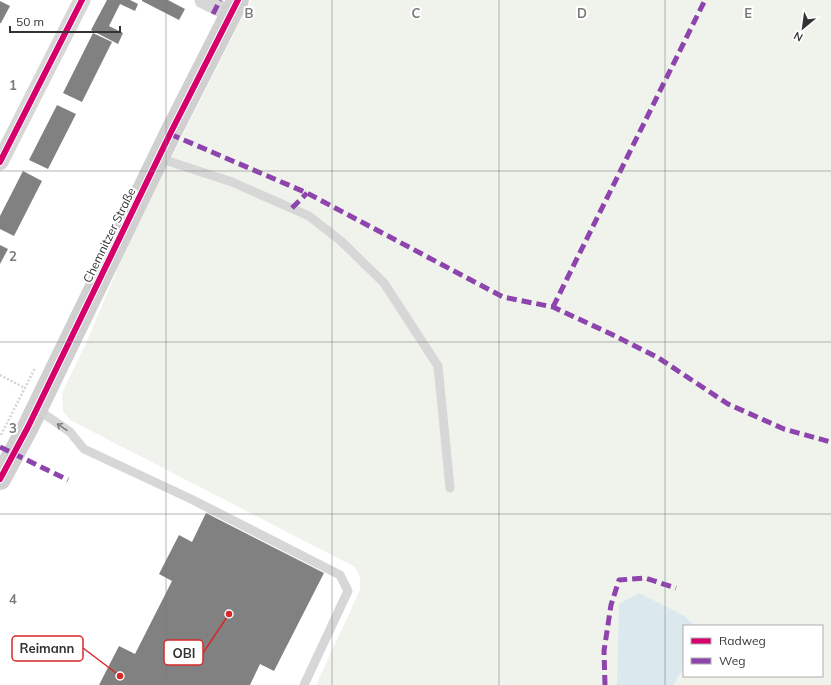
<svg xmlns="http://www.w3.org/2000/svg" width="831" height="685" viewBox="0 0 831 685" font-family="Mulish,sans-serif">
<rect width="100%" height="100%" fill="#fff"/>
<path fill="#f0f3ec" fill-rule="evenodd" d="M251 0H831V685H316L360 590V577L355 567 70 420 63 411 62 393 87 341 131 237ZM684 626H822V676H684Z"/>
<path fill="#dbe9ef" d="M639 593 683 615 695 626H684V667L673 685H617L619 604Z"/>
<g fill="#818181">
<path d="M107 0H130L138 4 135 11 120 4 109 26 123 33 118 44 91 30Z"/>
<path d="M142 0H168L185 9 179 20 142 1Z"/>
<path d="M0 1 10 6 1 23H0Z"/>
<path d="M93 33 112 42 82 102 63 93Z"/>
<path d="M57 105 76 114 48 169 29 160Z"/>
<path d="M23 171 42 181 14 236 0 229V216Z"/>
<path d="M0 245 8 249 0 264Z"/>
<path d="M206 513 324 573 274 671 260 664 250 685H99L119 646 135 654 172 581 159 574 179 535 192 542Z"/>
</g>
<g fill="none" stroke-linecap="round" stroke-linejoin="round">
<g stroke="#d5d5d5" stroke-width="2.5" stroke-dasharray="2 2" stroke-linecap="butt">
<path d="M0 375 25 388"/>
<path d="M1 435 35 368"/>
</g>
<g stroke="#d7d7d7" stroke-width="9">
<path d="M159 158 232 182 309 216 341 241 384 283 438 366 450 488"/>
<path d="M37 409 70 432 84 449 191 499 340 575 348 591 304 685"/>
</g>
<g stroke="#d7d7d7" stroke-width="17">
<path d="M203 0 231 14"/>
<path d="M0 162 82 0"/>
</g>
<path stroke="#d0d0d0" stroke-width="22" d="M0 479 28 427 170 134 238 0"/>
<g stroke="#8e44ad" stroke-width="5" stroke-dasharray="10 5" stroke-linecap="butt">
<path d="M213 14 220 0"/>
<path d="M170 134 307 193 503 297 553 307 611 334 657 357 728 404 784 429 831 442"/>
<path d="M292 208 307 193"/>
<path d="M553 307 705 0"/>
<path d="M0 447 68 480"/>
<path d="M605 685 604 651 611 605 619 580 645 578 676 588"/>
</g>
<defs>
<g id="cycleway">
<path d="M0 162 82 0"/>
<path d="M0 479 28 427 170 134 238 0"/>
</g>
</defs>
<use href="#cycleway" stroke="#fff" stroke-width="8"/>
<use href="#cycleway" stroke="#d6006c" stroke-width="6"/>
</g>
<defs><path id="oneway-shaft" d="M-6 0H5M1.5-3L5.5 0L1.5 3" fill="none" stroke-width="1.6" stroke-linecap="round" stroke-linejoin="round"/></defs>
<use stroke="#7d7d7d" href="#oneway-shaft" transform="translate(62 427) rotate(-146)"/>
<path fill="none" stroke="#7a7a7a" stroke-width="1" stroke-opacity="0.55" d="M166 0V685M332 0V685M499 0V685M665 0V685M0 171H831M0 342H831M0 514H831"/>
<g text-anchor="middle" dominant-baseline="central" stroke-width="4" stroke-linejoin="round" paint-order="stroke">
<g font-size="12" fill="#333" stroke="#fff">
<text transform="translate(109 235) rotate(-64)">Chemnitzer Straße</text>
</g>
</g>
<g font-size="13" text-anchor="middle" font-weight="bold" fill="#7a7a7a" stroke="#fff" stroke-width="4" stroke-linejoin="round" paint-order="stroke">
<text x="249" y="18">B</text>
<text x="416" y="18">C</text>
<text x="582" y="18">D</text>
<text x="748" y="18">E</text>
<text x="13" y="90">1</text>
<text x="13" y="261">2</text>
<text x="13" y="433">3</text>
<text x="13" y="604">4</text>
</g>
<path fill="none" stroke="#d62828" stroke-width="1.5" d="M120 676L83 648M229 614L203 653"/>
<g fill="#d62828" stroke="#fff" stroke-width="1.5">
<circle cx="120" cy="676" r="4"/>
<circle cx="229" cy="614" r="4"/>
</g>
<g fill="#fff" stroke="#d62828" stroke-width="1.5">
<rect x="12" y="636" width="71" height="25" rx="4"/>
<rect x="164" y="640" width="39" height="25" rx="4"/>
</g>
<g font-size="13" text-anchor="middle" font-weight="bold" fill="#333">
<text x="47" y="653">Reimann</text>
<text x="184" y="658">OBI</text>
</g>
<rect x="683" y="625" width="140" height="52" fill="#ffffff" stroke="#adadad"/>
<rect x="691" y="638" width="20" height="6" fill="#d6006c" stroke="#adadad"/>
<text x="719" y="645" font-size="12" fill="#333333">Radweg</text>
<rect x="691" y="658" width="20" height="6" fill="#8e44ad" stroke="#adadad"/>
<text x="719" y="665" font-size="12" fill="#333333">Weg</text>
<g transform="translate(803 28) rotate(209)" stroke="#ffffff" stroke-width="3" paint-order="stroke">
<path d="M0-3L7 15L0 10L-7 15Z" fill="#333333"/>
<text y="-6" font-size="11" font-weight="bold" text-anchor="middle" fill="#333333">N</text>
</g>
<path d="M10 26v6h110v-6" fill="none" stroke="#333333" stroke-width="2"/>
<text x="16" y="26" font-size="12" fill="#333333" stroke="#ffffff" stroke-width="3" paint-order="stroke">50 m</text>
</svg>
